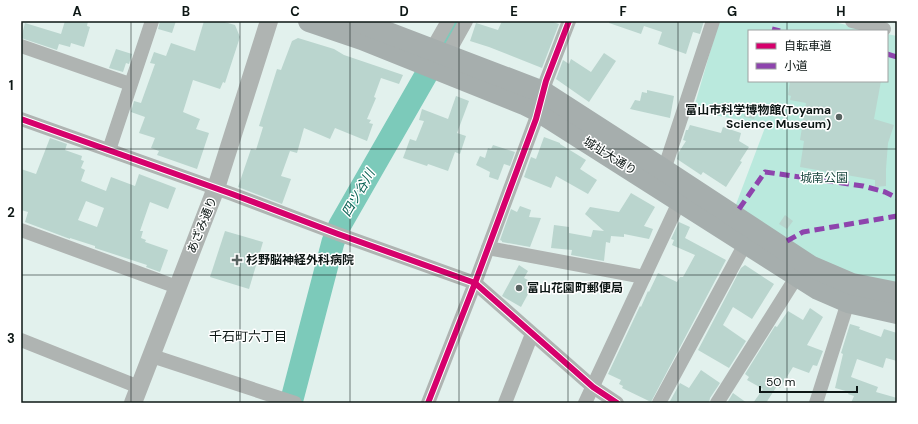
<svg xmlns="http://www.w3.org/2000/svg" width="918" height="424" viewBox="0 0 918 424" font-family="'DM Sans','Noto Sans JP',sans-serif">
<rect width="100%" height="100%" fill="#e2f1ed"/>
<path fill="#bae9dd" d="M719 21H829L874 31H749V81H887V34L897 36V284L854 275 813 258 735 207 766 125 693 111Z"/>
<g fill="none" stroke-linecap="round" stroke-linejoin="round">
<path stroke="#7ccaba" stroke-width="23" d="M291 403 333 242 340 225 457 21"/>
</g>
<g fill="#bad5ce" fill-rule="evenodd">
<path d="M65 21H88L87 26 90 27 84 47 71 43 70 47 59 44 57 50 21 38 25 23 61 34Z"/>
<path d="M160 21H176L172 33 158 29Z"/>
<path d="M204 21H221L235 25 240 37 225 83 223 82 220 89 193 80 183 112 200 119 196 129 209 133 197 169 157 155 159 151 151 148 155 138 139 133 145 117 131 112 134 101 141 103 155 64 150 63 154 52 166 56 171 43 195 51Z"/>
<path d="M502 21H550L559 24 542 68 489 47 470 41 476 23 498 30Z"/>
<path d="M609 21H704L700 34 693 32 686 54 658 44 662 32 644 26 641 34 609 23Z"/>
<path d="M298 38 334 49 344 55 403 75 399 84 381 78 374 97 376 98 367 119 371 120 369 123 373 124 367 141 335 128 330 139 304 128 297 153 290 151 281 176 291 179 282 204 238 187 251 149 256 150 263 127 259 126 277 69 281 70 292 41Z"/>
<path d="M116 49 132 54 129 64 126 63 123 72 109 68Z"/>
<path d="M604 53 616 61 589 102 556 79 563 60 569 64 571 59 591 72Z"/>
<path d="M790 81H881L874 119 894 125 888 143 886 169V186L875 187V180L800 167 804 141 800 140 806 103 790 100 791 96 788 95Z"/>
<path d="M647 90 674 96 670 118 630 109 635 100 640 101 642 92 647 93Z"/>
<path d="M456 96 469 101 457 133 466 136 460 154 455 152 448 171 428 164 427 166 403 158 410 139 416 141 424 121 419 120 422 109 448 119Z"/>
<path d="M746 106 757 108 754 119 744 117Z"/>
<path d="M690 125 721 133 723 127 741 133 739 141 749 147 740 161 742 162 726 187 703 172 701 175 677 159 679 152 686 141 683 140 686 130H688Z"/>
<path d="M544 137 560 143V144L586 160 580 169 597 180 588 194 556 176 551 188 524 177 531 157 536 159Z"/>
<path d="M50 138 67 144 65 150 82 156 81 160 84 161 81 168 85 170 81 181 106 191 111 177 135 186 139 174 176 188 168 209 150 202 140 231H143L141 238 146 240 145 242 168 250 160 272 146 267 147 265 95 248V246L70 238V239L25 222 28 212 21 210V169L36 174ZM86 201 104 208 97 227 78 220Z"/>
<path d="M493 145 515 152 510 166 504 164 498 180 489 177 490 172 476 165 480 156 485 158 488 148 491 149Z"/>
<path d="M631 193 655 207 644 226 653 229 649 239 624 234V237L611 236 610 243 606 242 604 261 571 255 572 250 551 248 554 225 569 227V233L591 237 593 230 604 231 585 214 590 207 619 212Z"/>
<path d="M520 206 531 210 529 217 541 218 530 247 502 242V241L500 240 511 209 517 212Z"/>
<path d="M785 215 793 221 787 229 779 224Z"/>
<path d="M679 222 690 227 685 238 726 260 651 402 622 388 623 386 619 384 621 380 608 374 640 306 641 307 648 291 649 292 658 273 677 282 680 277H683L695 255 672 245 674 240 671 239Z"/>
<path d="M225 231 263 242 249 289 210 277Z"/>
<path d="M519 265 528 271 524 278 534 283 521 307 502 296Z"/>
<path d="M745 265 774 284 752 319 733 307 723 325 746 341 729 368 698 350 741 268Z"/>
<path d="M810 308 823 317 807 345 823 351 817 366 813 365 809 373 793 367 780 388 777 386 766 403H753L763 389 747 380 749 377 745 374 775 326 777 327 788 311 803 320Z"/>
<path d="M850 324 860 327 859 329 881 337 884 329 897 333V361L886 358 883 368 857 359 851 377 878 387 876 392 897 398V403H851L854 396 848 394 849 392 835 388 843 354 841 353Z"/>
<path d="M701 370 720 383 710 398 709 403H669L680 383 689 388Z"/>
<path d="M733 393 747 403H727Z"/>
</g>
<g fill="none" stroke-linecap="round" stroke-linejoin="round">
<g stroke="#afb4b2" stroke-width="14">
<path d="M852 21 884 29"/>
<path d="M21 46 130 84"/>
<path d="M432 49 448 21"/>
<path d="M447 55 466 21"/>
<path d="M21 119 232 194 338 234 475 283 593 387 617 403"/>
<path d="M109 150 152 21"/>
<path d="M664 170 713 21"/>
<path d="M21 230 177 287"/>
<path d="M488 248 644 277"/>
<path d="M21 340 139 387"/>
<path d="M152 356 295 403"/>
<path d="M428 403 475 283 536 119 546 81 569 21"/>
<path d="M505 403 532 334"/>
<path d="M585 403 680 200"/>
<path d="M659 403 746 242"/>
<path d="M717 403 797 276"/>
<path d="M816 403 848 302"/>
</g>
<path stroke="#afb4b2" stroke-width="18" d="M133 403 216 188 269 21"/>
<g stroke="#a6aead" stroke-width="22">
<path d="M309 21 362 39 524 104 538 111 818 289 848 302 897 313"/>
<path d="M357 21 543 92 664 170 810 266 852 284 897 293"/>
</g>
<g stroke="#8e44ad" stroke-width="5" stroke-dasharray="10 5" stroke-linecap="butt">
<path d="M772 29 780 31"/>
<path d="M887 54 897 57"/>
<path d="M739 209 765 172 863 186 885 192 897 198"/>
<path d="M787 241 803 232 897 216"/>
</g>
<defs>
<g id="cycleway">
<path d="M21 119 232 194 338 234 475 283 593 387 617 403"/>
<path d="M428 403 475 283 536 119 546 81 569 21"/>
</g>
</defs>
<use href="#cycleway" stroke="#fff" stroke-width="8"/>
<use href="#cycleway" stroke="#d6006c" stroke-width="6"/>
</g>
<path fill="none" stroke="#0d1715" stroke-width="1" stroke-opacity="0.55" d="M131 21V403M240 21V403M350 21V403M459 21V403M568 21V403M678 21V403M787 21V31M787 81V403M21 149H897M21 275H897"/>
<g fill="#586361" stroke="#fff" stroke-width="1.5">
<circle cx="839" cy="117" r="4"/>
<path d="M235 254h4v4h4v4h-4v4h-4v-4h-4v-4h4z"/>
<circle cx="519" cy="288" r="4"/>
</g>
<g text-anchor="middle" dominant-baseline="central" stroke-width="3" stroke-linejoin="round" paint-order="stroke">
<g font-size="12" font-weight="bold" fill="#0d1715" stroke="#fff" text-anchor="start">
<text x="831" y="110" text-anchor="end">富山市科学博物館(Toyama<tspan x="831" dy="14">Science Museum)</tspan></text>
<text x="246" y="260">杉野脳神経外科病院</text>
<text x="527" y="288">富山花園町郵便局</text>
</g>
<g font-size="12" fill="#0d1715" stroke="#fff">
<text transform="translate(610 156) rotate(32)">城址大通り</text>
<text transform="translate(202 225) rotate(-68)">あざみ通り</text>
</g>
<g font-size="12" fill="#19473e" stroke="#fff">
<text x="824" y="178">城南公園</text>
</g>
<g font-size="13" font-style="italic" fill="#066052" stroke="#fff">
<text transform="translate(358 193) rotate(-60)">四ツ谷川</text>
</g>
<g font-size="13" fill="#0d1715" stroke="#fff">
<text x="248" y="336">千石町六丁目</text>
</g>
</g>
<rect width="918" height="424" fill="none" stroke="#ffffff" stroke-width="44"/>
<rect x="748" y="30" width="140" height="52" fill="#ffffff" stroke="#9ea2a1"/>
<rect x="756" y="43" width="20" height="6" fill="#d6006c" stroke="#9ea2a1"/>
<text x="784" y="50" font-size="12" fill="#0d1715">自転車道</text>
<rect x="756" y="63" width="20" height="6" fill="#8e44ad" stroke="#9ea2a1"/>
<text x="784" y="70" font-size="12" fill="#0d1715">小道</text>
<path d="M760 386v6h97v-6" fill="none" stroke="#0d1715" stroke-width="2"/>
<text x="766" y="386" font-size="12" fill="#0d1715" stroke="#ffffff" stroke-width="3" paint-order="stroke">50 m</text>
<rect x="22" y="22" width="874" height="380" fill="none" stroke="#0d1715" stroke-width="1.5"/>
<g font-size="13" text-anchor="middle" font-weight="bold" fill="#0d1715">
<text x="77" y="16">A</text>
<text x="186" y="16">B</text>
<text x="295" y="16">C</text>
<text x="404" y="16">D</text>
<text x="514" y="16">E</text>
<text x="623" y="16">F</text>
<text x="732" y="16">G</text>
<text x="841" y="16">H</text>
<text x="11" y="90">1</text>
<text x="11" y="217">2</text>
<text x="11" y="343">3</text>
</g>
</svg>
